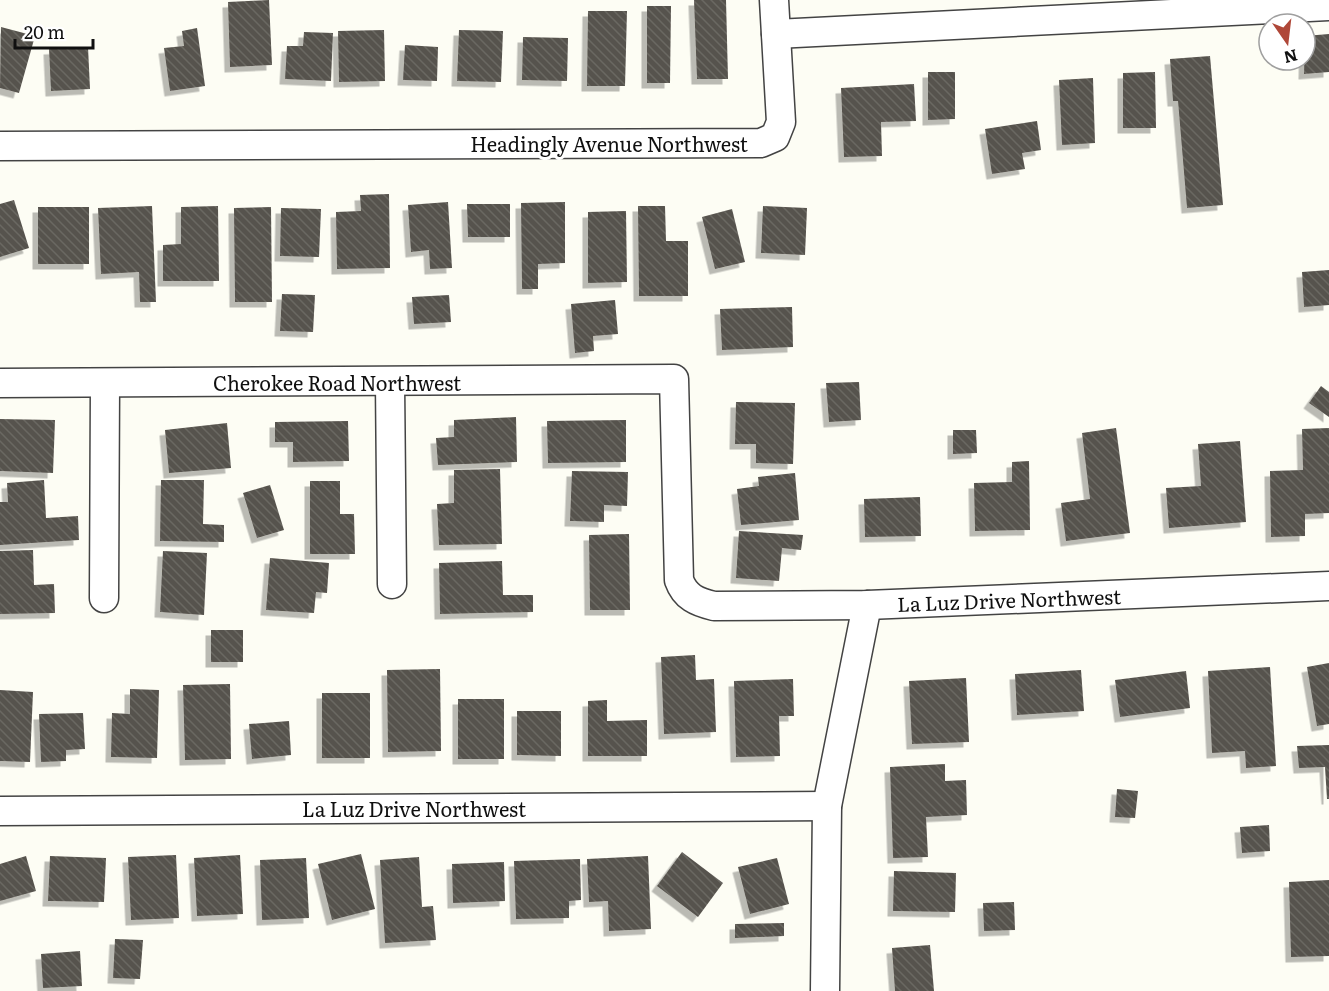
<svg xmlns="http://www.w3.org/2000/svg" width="1329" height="991" viewBox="0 0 1329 991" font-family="Literata,serif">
<defs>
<pattern id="building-back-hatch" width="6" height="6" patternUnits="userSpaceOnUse" patternTransform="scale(1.5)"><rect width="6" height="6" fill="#57534d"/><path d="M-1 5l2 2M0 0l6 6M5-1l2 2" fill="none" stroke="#6a6762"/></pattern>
<filter id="shadow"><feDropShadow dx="-5.5" dy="5.5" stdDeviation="0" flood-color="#0004"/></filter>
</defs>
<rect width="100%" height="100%" fill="#fdfdf4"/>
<g fill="url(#building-back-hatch)" filter="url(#shadow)">
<path d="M269 0 272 65 230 67 228 2Z"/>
<path d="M694 0H726L728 79H697Z"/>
<path d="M647 6H671L670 83H647Z"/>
<path d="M588 11H627L625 86H587Z"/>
<path d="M1 27 35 36 19 93 0 88Z"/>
<path d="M197 28 205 86 170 91 164 48 184 46 182 31Z"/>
<path d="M384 30 385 81 339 82 338 31Z"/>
<path d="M459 30 503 31 501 82 457 81Z"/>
<path d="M304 32 333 33 331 81 285 79 287 46H303Z"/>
<path d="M1329 34V72L1304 74 1305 36Z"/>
<path d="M523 37 568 38 567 81 522 80Z"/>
<path d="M405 45 438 47 437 81 403 80Z"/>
<path d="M88 47 90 89 51 91 49 49Z"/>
<path d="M1210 56 1223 205 1187 208 1178 101H1173L1170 59Z"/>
<path d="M928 72H955V119L928 120Z"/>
<path d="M1155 72 1156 128H1123V73Z"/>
<path d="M1093 78 1095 143 1062 145 1059 80Z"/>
<path d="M914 84 916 121 881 122 882 156 844 157 841 88Z"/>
<path d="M1037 121 1041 150 1022 153 1025 169 992 174 985 129Z"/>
<path d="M389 194 390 268 337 269 336 212 361 211 360 195Z"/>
<path d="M14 200 29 248 0 257V204Z"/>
<path d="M448 202 452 268 430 269 429 250 411 252 408 205Z"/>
<path d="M565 202V263L538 264V289H522L521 203Z"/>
<path d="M467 204H510V237H468Z"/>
<path d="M152 206 156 302H140L139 272 101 274 98 208Z"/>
<path d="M218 206 219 281H163V245L181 244V207Z"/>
<path d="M638 206H665L666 241H688V296H639Z"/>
<path d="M763 206 807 208 805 255 761 253Z"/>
<rect x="38" y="207" width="51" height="57"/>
<path d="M271 207 272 302H235L234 208Z"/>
<path d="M281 208 321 209 319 257 280 256Z"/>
<path d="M732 209 745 262 715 269 702 217Z"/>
<path d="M626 211 627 282 588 283V212Z"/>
<path d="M1329 270V305L1304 307 1302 272Z"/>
<path d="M282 294 315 295 313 332 280 331Z"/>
<path d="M449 295 451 322 414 324 412 297Z"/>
<path d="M615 300 618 334 593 336 594 351 575 353 571 304Z"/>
<path d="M792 307 793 347 722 350 720 309Z"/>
<path d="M859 382 861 420 829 422 826 383Z"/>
<path d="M1321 386 1329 392V417L1309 403Z"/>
<path d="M736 402 795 403 793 464 756 463V444H735Z"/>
<path d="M516 417 517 462 438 465 436 438 454 437V420Z"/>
<path d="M0 419 55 420 53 473 0 471Z"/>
<path d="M626 420V462L548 463 547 421Z"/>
<path d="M348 421 349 461 293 462V442H275V422Z"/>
<path d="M227 423 231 468 169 473 165 430Z"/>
<path d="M1116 428 1130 533 1066 541 1061 503 1090 499 1082 433Z"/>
<path d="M1329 428V513L1305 514V536L1271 537 1270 471 1303 470 1302 429Z"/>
<path d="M953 430H976L977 453 953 454Z"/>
<path d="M1240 441 1246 522 1169 528 1166 488 1201 486 1198 444Z"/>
<path d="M1029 461 1030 530 975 531 974 483 1012 482V462Z"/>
<path d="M500 469 502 544 439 545 437 504 454 503V470Z"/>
<path d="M572 471 628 472 627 506 604 505V522L570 521Z"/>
<path d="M795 473 799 520 741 525 737 489 759 486 758 477Z"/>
<path d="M44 480 46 518 78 516 79 540 0 545V502H8L7 483Z"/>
<path d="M161 480H204L203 524 224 525V542L160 541Z"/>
<path d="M310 481H340V514H354L355 554H310Z"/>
<path d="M270 485 284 530 257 538 243 493Z"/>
<path d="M920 497 921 536 865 537 864 499Z"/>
<path d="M739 531 803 535 801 550 782 548 779 581 736 578Z"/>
<path d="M629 534 630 610H590L589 535Z"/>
<path d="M33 550 34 585 54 584 55 613 0 614V551Z"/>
<path d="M163 551 207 553 204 615 160 612Z"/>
<path d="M270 558 329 563 327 593 316 592 314 613 266 610Z"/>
<path d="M502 561 503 595H533V612L440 614 439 563Z"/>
<rect x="211" y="630" width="32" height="32"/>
<path d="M695 655 696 680 714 679 716 732 664 734 661 657Z"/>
<path d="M1329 663V724L1317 726 1307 667Z"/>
<path d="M1270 667 1276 766 1246 768 1245 751 1212 753 1208 671Z"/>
<path d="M440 669 441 751 388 752 387 670Z"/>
<path d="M1081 670 1084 711 1017 715 1015 674Z"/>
<path d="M1186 671 1190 708 1120 717 1115 680Z"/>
<path d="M966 678 969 742 912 744 909 681Z"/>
<path d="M793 679 794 716H779L780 756 736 757 734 681Z"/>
<path d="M230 684 231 759 185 760 183 685Z"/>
<path d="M130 689 159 690 157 758 111 757 112 713 130 714Z"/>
<path d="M0 690 33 692 30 762 0 761Z"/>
<rect x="322" y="693" width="48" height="65"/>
<rect x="458" y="699" width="46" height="60"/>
<path d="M607 700V721L647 720V756H588V701Z"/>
<path d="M517 711H561V756L517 755Z"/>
<path d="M83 713 85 749 66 750V761L41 762 39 714Z"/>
<path d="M289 721 291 755 252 759 249 724Z"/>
<path d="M1329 745V799H1327L1325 767 1299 768 1297 746Z"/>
<path d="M945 764V781L966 780 967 815 926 817 928 857 893 858 890 767Z"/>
<path d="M1117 789 1138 791 1135 818 1115 817Z"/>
<path d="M1269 825 1270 851 1242 853 1240 827Z"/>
<path d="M682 852 723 883 698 917 657 886Z"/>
<path d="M361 854 375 909 332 920 318 864Z"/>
<path d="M176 855 179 918 131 920 128 857Z"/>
<path d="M240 855 243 914 197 916 194 858Z"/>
<path d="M26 856 36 891 0 901V864Z"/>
<path d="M50 856 106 858 104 902 48 901Z"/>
<path d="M648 856 651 929 609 931 608 901 589 902 587 859Z"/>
<path d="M419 857 422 907 433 906 436 940 385 943 380 860Z"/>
<path d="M306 858 309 918 262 920 260 860Z"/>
<path d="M777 858 789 904 750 914 738 867Z"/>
<path d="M580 859 581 900 569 901V918L516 919 514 861Z"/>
<path d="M504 862 505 901 453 903 452 864Z"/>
<path d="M894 871 956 873 955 912 893 911Z"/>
<path d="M1329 880V956L1291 957 1289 882Z"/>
<path d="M1014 902 1015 930 984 931 983 903Z"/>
<path d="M784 923V936L735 938V924Z"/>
<path d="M115 939 143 940 140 979 113 978Z"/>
<path d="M930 945 934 991H895L892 948Z"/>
<path d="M80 951 82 986 43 988 41 954Z"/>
</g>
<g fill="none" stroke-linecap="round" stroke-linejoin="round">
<defs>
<g id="street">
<path d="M776 34 1329 6"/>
<path d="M0 146 761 143 775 137 781 122 774 0"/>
<path d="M0 383 674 379 679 580C685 597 697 602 714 606L867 605 1329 586"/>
<path d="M390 383 392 584"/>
<path d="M104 598 105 384"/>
<path d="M0 811 827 806"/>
<path d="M825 991 827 806 867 605"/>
</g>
</defs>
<use href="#street" stroke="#434343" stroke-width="31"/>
<use href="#street" stroke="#fff" stroke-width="28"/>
</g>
<g text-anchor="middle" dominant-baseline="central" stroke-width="6" stroke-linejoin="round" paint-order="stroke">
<g font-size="20" fill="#101010" stroke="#fff">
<text x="609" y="143">Headingly Avenue Northwest</text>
<text x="337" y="382">Cherokee Road Northwest</text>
<text transform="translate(1009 599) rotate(-2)">La Luz Drive Northwest</text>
<text x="414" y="808">La Luz Drive Northwest</text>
</g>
</g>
<g transform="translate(1287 42) rotate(166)"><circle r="28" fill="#ffffff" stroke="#9f9f9f" stroke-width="1.5"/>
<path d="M0-4.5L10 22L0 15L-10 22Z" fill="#af4738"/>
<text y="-9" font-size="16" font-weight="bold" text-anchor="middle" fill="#101010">N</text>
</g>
<path d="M15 39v9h78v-9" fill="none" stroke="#101010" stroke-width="3"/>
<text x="24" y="39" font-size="18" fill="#101010" stroke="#ffffff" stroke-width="4.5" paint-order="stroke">20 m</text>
</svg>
